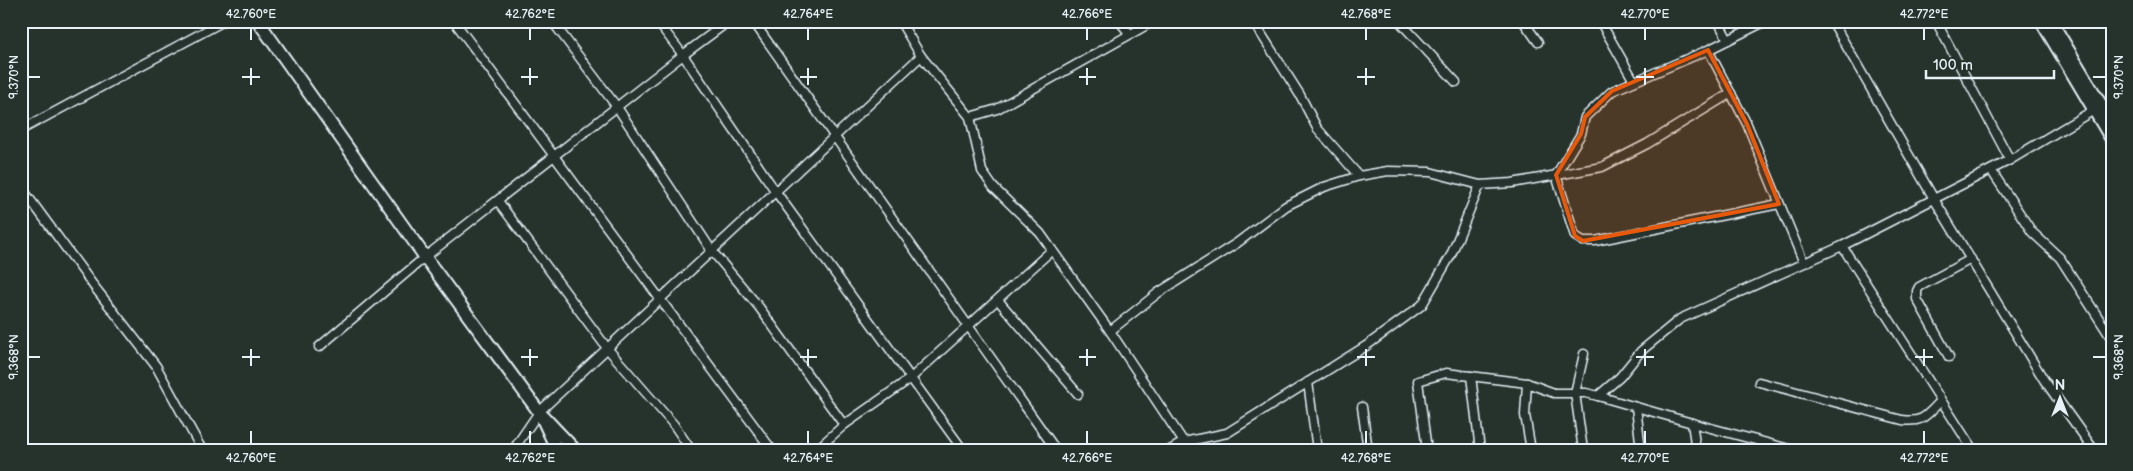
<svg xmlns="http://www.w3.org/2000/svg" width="2133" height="471" viewBox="0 0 2133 471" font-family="'Balsamiq Sans',sans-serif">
<rect width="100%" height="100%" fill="#26332d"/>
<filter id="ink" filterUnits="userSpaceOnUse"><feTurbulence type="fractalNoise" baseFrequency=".02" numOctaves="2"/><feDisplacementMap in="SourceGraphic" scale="10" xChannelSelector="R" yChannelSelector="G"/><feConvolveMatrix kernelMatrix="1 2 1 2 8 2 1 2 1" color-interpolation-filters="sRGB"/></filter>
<g filter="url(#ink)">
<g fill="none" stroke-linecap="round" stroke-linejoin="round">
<defs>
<g id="street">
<path d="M454 21 772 450"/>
<path d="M552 21 617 107 712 251 759 307 844 425"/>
<path d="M657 21 683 55 776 192 963 450"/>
<path d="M753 21 1056 450"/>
<path d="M900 21 921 56 970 117 982 171 993 187 1040 233 1110 331 1189 450"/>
<path d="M1119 21 1130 34"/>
<path d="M1253 21 1300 95 1317 128 1359 176"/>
<path d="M1399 21 1456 82"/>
<path d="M1523 21 1538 42"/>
<path d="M1600 21 1634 81"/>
<path d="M1718 21 1728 40"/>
<path d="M1766 21 1708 50 1612 91 1585 117 1581 134 1556 175 1575 236 1583 241H1595L1779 204"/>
<path d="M1832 21 1934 199 2044 380 2094 450"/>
<path d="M1936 21 2010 160"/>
<path d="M1708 50 1747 124 1804 263"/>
<path d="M970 117 997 109 1154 21"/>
<path d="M21 130 224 21"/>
<path d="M1991 170 2032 232 2060 258 2112 339"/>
<path d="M21 187 93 285 156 366 202 450"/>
<path d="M498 201 607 348 674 425 691 450"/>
<path d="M1842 246 1973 450"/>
<path d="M998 300 1078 394"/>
<path d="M1110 331 1158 293 1237 243 1286 206 1324 187 1359 176 1388 171 1430 172 1480 185 1512 183 1602 167 1647 144 1731 93"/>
<path d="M319 347 425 257 683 55 729 21"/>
<path d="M1949 357 1917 299V291L1919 287 1971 259"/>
<path d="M1471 376 1480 450"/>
<path d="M1308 382 1317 450"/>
<path d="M1759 382 1902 420C1924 423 1926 415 1941 401"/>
<path d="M1527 383 1525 415 1531 450"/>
<path d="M1598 396 1692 423 1793 450"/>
<path d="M1362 407 1368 450"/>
<path d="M1636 407 1641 450"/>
<path d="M1692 423 1696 450"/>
<path d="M513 450 539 412 921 56"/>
<path d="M816 450 844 425 911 378 1052 250"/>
<path d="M1170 450 1184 442 1227 433 1366 346 1422 305 1451 255 1480 185"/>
<path d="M1427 450 1418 381 1446 373 1527 383 1554 393H1586L1598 396 1620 377 1641 351 1680 319 1842 246 2010 160 2094 110"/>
<path d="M1583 450 1575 393 1584 354"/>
</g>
<g id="secondary">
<path d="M258 21 425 257 539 412 575 450"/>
<path d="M2041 21 2112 140"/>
<path d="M2051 21 2112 123"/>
<path d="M543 420 557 450"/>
</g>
</defs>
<use href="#street" stroke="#e8f1f8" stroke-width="11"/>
<use href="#secondary" stroke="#e8f1f8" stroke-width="15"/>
<use href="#street" stroke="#26332d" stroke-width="8"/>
<use href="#secondary" stroke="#26332d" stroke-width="11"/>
</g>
</g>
<path fill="#e8590c" fill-opacity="0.2" stroke="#e8590c" stroke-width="4" stroke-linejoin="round" d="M1708 50 1747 124 1779 204 1583 241 1575 236 1556 175 1581 134 1585 117 1612 91Z"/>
<path fill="none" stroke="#e8f1f8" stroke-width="2" d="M251 28V40M530 28V40M808 28V40M1087 28V40M1366 28V40M1645 28V40M1924 28V40M251 68V85M530 68V85M808 68V85M1087 68V85M1366 68V85M1645 68V85M28 77H40M242 77H260M521 77H538M800 77H817M1079 77H1096M1357 77H1375M1636 77H1654M2093 77H2106M251 349V366M530 349V366M808 349V366M1087 349V366M1366 349V366M1645 349V366M1924 349V366M28 357H40M242 357H260M521 357H538M800 357H817M1079 357H1096M1357 357H1375M1636 357H1654M1915 357H1933M2093 357H2106M251 431V444M530 431V444M808 431V444M1087 431V444M1366 431V444M1645 431V444M1924 431V444"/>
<rect width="2133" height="471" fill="none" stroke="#26332d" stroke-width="55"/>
<g transform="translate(2060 398)" stroke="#26332d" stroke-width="4" paint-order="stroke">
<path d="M0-4L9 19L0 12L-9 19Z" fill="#e8f1f8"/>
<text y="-8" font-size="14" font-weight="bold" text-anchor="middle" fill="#e8f1f8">N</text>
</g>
<path d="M1926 70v8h128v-8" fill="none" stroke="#e8f1f8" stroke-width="2.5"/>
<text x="1933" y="70" font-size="15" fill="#e8f1f8" stroke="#26332d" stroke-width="4" paint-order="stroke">100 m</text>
<rect x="28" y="28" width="2078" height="416" fill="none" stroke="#e8f1f8" stroke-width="2"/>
<g font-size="12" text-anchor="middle" fill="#e8f1f8">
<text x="251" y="18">42.760°E</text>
<text x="530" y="18">42.762°E</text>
<text x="808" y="18">42.764°E</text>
<text x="1087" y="18">42.766°E</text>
<text x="1366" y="18">42.768°E</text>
<text x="1645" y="18">42.770°E</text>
<text x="1924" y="18">42.772°E</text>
<text transform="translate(14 77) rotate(-90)" y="4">9.370°N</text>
<text transform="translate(2119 77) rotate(-90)" y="4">9.370°N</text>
<text transform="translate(14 357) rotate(-90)" y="4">9.368°N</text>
<text transform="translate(2119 357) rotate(-90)" y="4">9.368°N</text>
<text x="251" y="462">42.760°E</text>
<text x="530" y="462">42.762°E</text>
<text x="808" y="462">42.764°E</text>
<text x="1087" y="462">42.766°E</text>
<text x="1366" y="462">42.768°E</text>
<text x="1645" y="462">42.770°E</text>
<text x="1924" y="462">42.772°E</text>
</g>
</svg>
